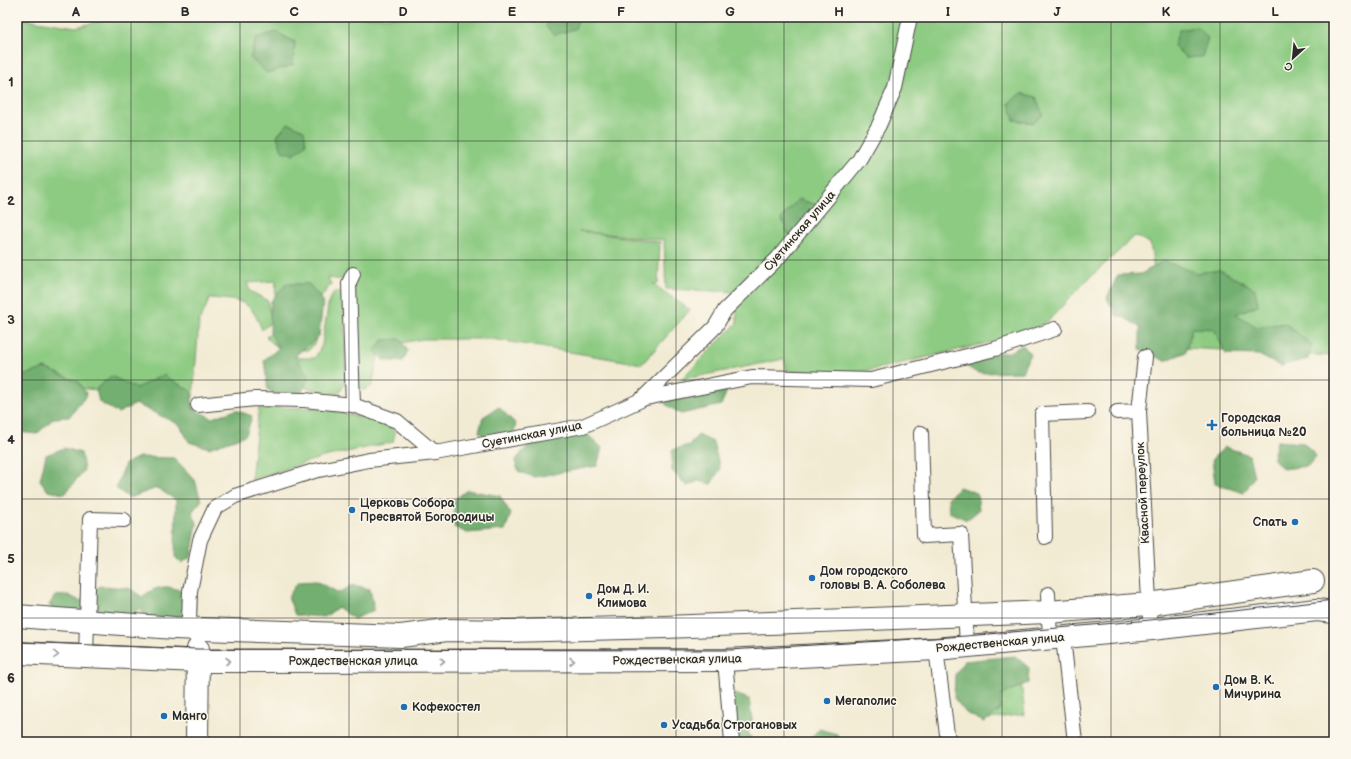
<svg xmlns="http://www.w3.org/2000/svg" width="1351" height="759" viewBox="0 0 1351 759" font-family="'Balsamiq Sans',sans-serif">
<rect width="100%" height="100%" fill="#fbf7ec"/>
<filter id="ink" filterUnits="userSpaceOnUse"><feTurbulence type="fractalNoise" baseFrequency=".025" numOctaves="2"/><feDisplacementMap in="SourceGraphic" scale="8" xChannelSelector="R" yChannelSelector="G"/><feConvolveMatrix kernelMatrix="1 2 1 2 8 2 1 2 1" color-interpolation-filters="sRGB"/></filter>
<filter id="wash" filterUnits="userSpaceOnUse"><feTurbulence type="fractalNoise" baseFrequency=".012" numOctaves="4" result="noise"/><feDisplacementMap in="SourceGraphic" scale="16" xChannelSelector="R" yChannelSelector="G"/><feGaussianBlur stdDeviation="0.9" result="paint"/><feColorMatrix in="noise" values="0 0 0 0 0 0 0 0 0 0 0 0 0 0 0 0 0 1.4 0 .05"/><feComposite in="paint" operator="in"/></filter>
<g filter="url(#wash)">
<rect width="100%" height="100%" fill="#f2ebd3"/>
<g fill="#8dcb82" stroke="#5c7b56">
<path d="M116 17H1334V356L1166 347 1150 243 1135 236 1086 281 1048 321 1022 335 867 371 787 372 784 359 680 380 737 323 736 292 666 289 664 240 579 231 660 242 658 284H653L690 310 642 364 492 339H423L380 347 372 386 364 390 357 388 354 281 328 278 331 284 321 297 315 342 309 350H299L275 298 276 281 247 283 250 291 268 301 271 322 262 330C250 298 241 301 210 298L199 322 193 398 17 383V18L76 27Z"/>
<path d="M334 292H340L344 297 346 383 338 394 306 388 284 353 266 337 274 330 288 351 299 358H315L322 345 329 300Z"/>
<path d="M259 407 319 408 388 423 395 433 393 442 323 457 251 480Z"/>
<path d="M1021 682 1025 714 982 720 977 687Z"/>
</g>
<g fill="#72af70" stroke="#4e6d4e">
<path d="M550 17H577L578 19 575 29 554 35 546 27Z"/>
<path d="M1196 27 1208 38 1202 57 1186 58 1174 46 1179 30Z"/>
<path d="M276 32 295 42 293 65 267 73 250 58 256 38Z"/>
<path d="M1021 93 1036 97 1043 115 1033 123 1014 120 1009 103Z"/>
<path d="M288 123 304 130 306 145 294 154 282 151 277 136Z"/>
<path d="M798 199 817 205 820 222 806 238H790L781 219Z"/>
<path d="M1164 261 1197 273 1220 270 1255 289 1258 305 1236 314 1257 327 1285 323 1312 345 1308 359 1280 366 1259 355 1226 354 1214 329 1192 328 1186 352 1165 361 1140 349V327L1125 318 1116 315 1107 298 1118 275 1141 274Z"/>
<path d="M286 284H309L323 301 319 336 295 356 309 377 299 398 283 397 268 390 264 360 279 348 270 333 271 301Z"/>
<path d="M400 339 408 351 402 362 383 360 375 350 383 340Z"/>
<path d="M1023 345 1030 354 1022 372 977 373 966 366 974 352 1007 353Z"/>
<path d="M45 368 79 382 87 395 69 417 54 418 37 434 17 432V378Z"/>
<path d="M163 375 191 391 193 409 212 418 236 410 252 416 246 435 209 448 189 442 180 425 136 404 118 413 99 402 96 389 111 376 136 388Z"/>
<path d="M715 383 727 391 721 405 681 414 665 404 673 390Z"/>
<path d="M499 407 516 424 511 443 493 446 479 432 483 417Z"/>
<path d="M587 434 602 448 597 466 535 477 519 472 515 461 530 443Z"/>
<path d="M698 435 713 442 720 469 711 484 698 481 687 486 672 471V450L689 445Z"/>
<path d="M1277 441 1304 443 1316 456 1308 466 1283 469 1273 458Z"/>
<path d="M1225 447 1249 455 1254 477 1244 493 1215 484 1212 459Z"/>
<path d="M64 448 81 453 84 470 65 494 48 491 40 480 46 455Z"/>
<path d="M139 457 174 458 195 480 201 501 192 512 197 523 191 557 181 563 175 557 176 500 157 488 129 498 116 488 125 464Z"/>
<path d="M959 487 977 493 979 510 967 520 949 512 948 498Z"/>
<path d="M467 490 500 496 511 514 505 530 467 533 454 527V500Z"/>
<path d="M317 581 339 593 353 585 370 589 374 610 354 619 338 607 325 617 295 615 288 597 298 582Z"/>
<path d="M100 586 129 588 142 597C162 581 175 586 195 599V616L151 623 139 608 130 619 58 618 49 605 55 596 68 595 80 601Z"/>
<path d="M1015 656 1029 668 1028 683 1001 695 1000 710 984 722 966 713 954 698 955 675 964 661Z"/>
<path d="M735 694 749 699 753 726 747 733 755 742H737L724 729 720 703Z"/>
<path d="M819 729 837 734 840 742H811L810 739Z"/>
</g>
</g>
<g filter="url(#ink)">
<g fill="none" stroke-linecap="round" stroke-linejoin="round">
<defs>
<g id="lane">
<path d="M1145 357 1139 411 1150 620 1152 629"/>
<path d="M641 399 752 377 871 380 995 349 1055 329"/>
<path d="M198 405 255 399 304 400 353 405 397 421 435 453"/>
<path d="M353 405 349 283 353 274"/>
<path d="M1117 412 1139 411"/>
<path d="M921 433 924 536 961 534 967 646"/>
<path d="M1045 537 1042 414 1088 412"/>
<path d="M1048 594 1050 639"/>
<path d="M194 635 189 620 190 591 200 540 215 508 235 496 314 471 369 460 435 453 583 426 641 400 715 327 725 310 778 258 859 160 879 125 895 88 910 17"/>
<path d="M1063 638 1075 742"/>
<path d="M936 649 948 742"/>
<path d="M86 656 90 519 124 520"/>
<path d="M725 660 732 742"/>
</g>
<g id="street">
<path d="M17 616 174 628 401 636 447 630 508 631 665 627 1048 612 1149 604 1313 581"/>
<path d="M17 653 198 661 725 660 936 649 1152 629 1317 610 1334 612"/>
<path d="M197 742 198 649"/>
</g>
</defs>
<use href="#lane" stroke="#494844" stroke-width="16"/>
<use href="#street" stroke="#494844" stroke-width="24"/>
<use href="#lane" stroke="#fff" stroke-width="14"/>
<use href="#street" stroke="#fff" stroke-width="22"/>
<path stroke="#2b2b2b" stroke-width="1" d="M17 642 198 649 729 650 966 636 1150 620 1334 600"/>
</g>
<defs><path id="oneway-chevron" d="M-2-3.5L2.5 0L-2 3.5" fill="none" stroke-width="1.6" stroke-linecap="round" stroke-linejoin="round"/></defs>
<g stroke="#a0a0a0">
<use href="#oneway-chevron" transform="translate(56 655) rotate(2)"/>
<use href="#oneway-chevron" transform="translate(228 661)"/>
<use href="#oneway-chevron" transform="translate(442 661)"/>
<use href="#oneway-chevron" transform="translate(572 661)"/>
</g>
</g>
<path fill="none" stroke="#2b2b2b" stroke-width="1" stroke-opacity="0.55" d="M131 17V742M240 17V742M349 17V742M458 17V742M567 17V742M676 17V742M784 17V742M893 17V742M1002 17V742M1111 17V742M1220 17V742M17 141H1334M17 260H1334M17 380H1334M17 499H1334M17 618H1334"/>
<g fill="#1f6fb2" stroke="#fbf7ec" stroke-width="1.5">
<path d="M1210 419h4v4h4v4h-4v4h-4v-4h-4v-4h4z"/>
<circle cx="352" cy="510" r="4"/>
<circle cx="1295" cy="522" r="4"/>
<circle cx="812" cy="578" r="4"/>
<circle cx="589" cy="596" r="4"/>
<circle cx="1216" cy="687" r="4"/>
<circle cx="827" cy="701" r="4"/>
<circle cx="404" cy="707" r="4"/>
<circle cx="164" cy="716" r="4"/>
<circle cx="664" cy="725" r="4"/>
</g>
<g text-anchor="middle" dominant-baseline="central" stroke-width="3" stroke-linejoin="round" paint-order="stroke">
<g font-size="12" fill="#2b2b2b" stroke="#fbf7ec">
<text transform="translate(800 231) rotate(-49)">Суетинская улица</text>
<text transform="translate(532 435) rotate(-11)">Суетинская улица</text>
<text transform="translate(1143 493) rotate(-93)">Квасной переулок</text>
<text transform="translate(1000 643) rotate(-5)">Рождественская улица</text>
<text transform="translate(677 660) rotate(-1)">Рождественская улица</text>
<text x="353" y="661">Рождественская улица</text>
</g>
<g font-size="12" font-weight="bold" fill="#2b2b2b" stroke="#fbf7ec" text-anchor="start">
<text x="1221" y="418">Городская<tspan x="1221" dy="14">больница №20</tspan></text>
<text x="360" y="503">Церковь Собора<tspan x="360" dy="14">Пресвятой Богородицы</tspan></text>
<text x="1287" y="522" text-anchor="end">Спать</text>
<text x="820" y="571">Дом городского<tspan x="820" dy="14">головы В. А. Соболева</tspan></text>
<text x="597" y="589">Дом Д. И.<tspan x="597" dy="14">Климова</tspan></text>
<text x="1224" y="680">Дом В. К.<tspan x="1224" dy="14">Мичурина</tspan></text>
<text x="835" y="701">Мегаполис</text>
<text x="412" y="707">Кофехостел</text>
<text x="172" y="716">Манго</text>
<text x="672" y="725">Усадьба Строгановых</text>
</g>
</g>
<rect width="1351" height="759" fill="none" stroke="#fbf7ec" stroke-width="44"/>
<g transform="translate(1293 58) rotate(207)" stroke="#fbf7ec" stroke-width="3" paint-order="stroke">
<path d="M0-3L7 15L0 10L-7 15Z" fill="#2b2b2b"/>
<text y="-6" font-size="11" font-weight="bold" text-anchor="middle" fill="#2b2b2b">С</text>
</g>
<rect x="22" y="22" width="1307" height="715" fill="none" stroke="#2b2b2b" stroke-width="1.5"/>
<g font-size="13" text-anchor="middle" font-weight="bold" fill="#2b2b2b">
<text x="76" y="16">A</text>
<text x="185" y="16">B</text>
<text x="294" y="16">C</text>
<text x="403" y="16">D</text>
<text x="512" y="16">E</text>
<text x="621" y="16">F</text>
<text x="730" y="16">G</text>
<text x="839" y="16">H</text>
<text x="948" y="16">I</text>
<text x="1057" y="16">J</text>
<text x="1166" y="16">K</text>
<text x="1275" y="16">L</text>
<text x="11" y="86">1</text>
<text x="11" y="205">2</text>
<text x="11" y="324">3</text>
<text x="11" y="444">4</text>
<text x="11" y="563">5</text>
<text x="11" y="682">6</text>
</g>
</svg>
